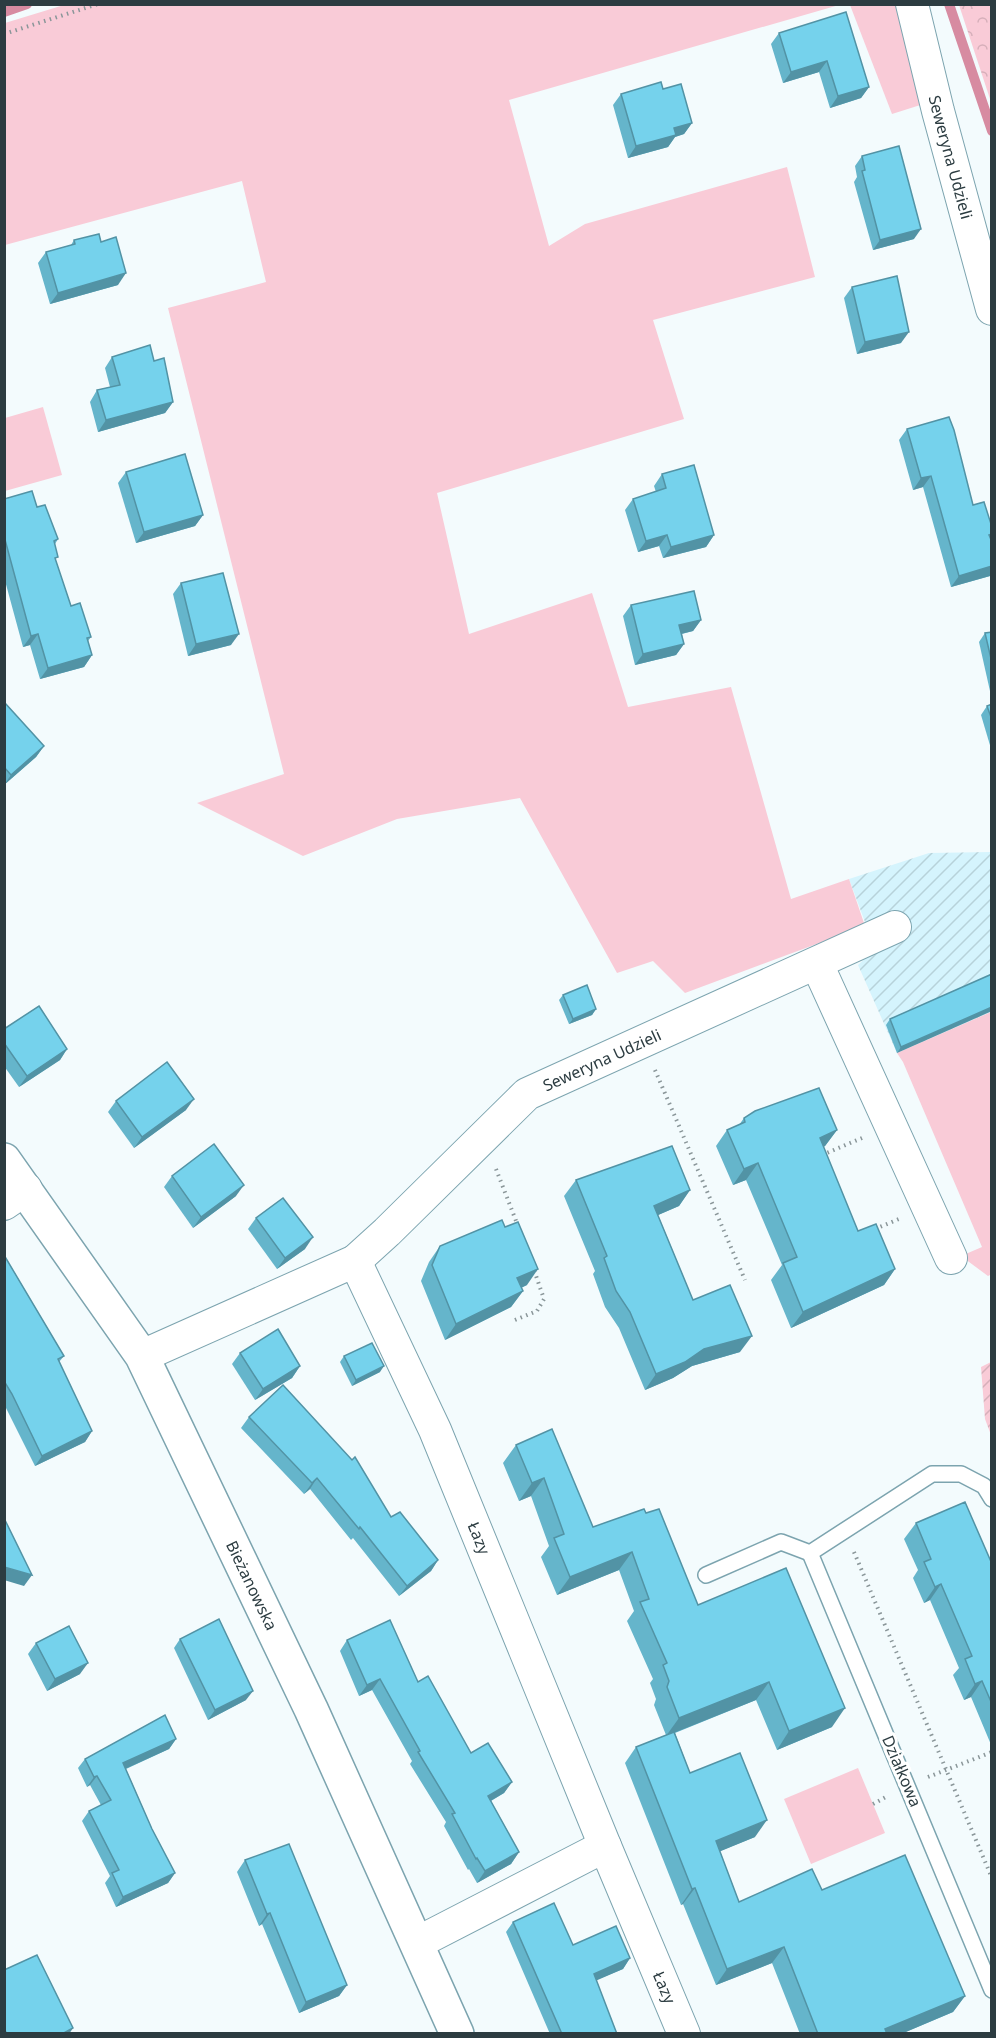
<svg xmlns="http://www.w3.org/2000/svg" width="996" height="2038" viewBox="0 0 996 2038" font-family="'Noto Sans',sans-serif">
<defs>
<pattern id="industrial-furrows" width="10" height="10" patternUnits="userSpaceOnUse" patternTransform="scale(1.5)"><rect width="10" height="10" fill="#d5f4fd"/><path d="M-1 1l2-2M0 10L10 0M9 11l2-2" fill="none" stroke="#b7d2da"/></pattern>
<pattern id="forest-crowns" width="20" height="18" patternUnits="userSpaceOnUse" patternTransform="scale(1.5)"><rect width="20" height="18" fill="#f9cbd7"/><path d="M2 6a3 3 0 1 1 6 0M12 15a3 3 0 1 1 6 0" fill="none" stroke="#d6afba"/></pattern>
<pattern id="garden-furrows" width="10" height="10" patternUnits="userSpaceOnUse" patternTransform="scale(1.5)"><rect width="10" height="10" fill="#f9cbd7"/><path d="M-1 1l2-2M0 10L10 0M9 11l2-2" fill="none" stroke="#d6afba"/></pattern>
</defs>
<rect width="100%" height="100%" fill="#f3fbfd"/>
<path fill="url(#industrial-furrows)" d="M991 852V1012L897 1053 858 965 875 949 849 879 929 853Z"/>
<g fill="#f9cbd7">
<path d="M64 5H839L509 100 549 246 585 224 787 167 815 277 653 320 684 419 437 493 469 634 592 593 628 707 731 687 791 899 849 879 865 926 685 993 653 961 617 973 520 798 397 819 303 856 197 803 284 774 168 308 266 282 242 181 5 245V23Z"/>
<path d="M850 5H901L933 101 892 114Z"/>
<path d="M43 407 62 475 5 491V418Z"/>
<path d="M991 1012 992 1274 988 1276 961 1256 982 1247 903 1062 897 1053Z"/>
<path d="M858 1768 885 1833 811 1864 784 1799Z"/>
</g>
<path fill="url(#forest-crowns)" d="M959 5H991V102Z"/>
<path fill="url(#garden-furrows)" d="M991 1362V1435L985 1419 981 1367Z"/>
<g fill="none" stroke-linecap="round" stroke-linejoin="round">
<g stroke="#d78ba1" stroke-width="10">
<path d="M949 4 992 131"/>
<path d="M4 12 27 4"/>
</g>
<defs>
<g id="lane">
<path d="M810 1553 992 1990"/>
<path d="M706 1575 781 1542 810 1553 932 1474H961L984 1486 992 1499"/>
</g>
<g id="street">
<path id="s1" d="M912 4 938 111 992 309"/>
<path d="M817 964 951 1258"/>
<path d="M4 1204 26 1189"/>
<path id="s2" d="M355 1261 387 1232 527 1094 895 927"/>
<path id="s3" d="M142 1356 355 1261 435 1430 605 1846 684 2034"/>
<path d="M417 1943 605 1846"/>
</g>
<g id="secondary">
<path id="s4" d="M4 1160 142 1356 311 1709 457 2034"/>
</g>
</defs>
<use href="#lane" stroke="#7ca4af" stroke-width="18"/>
<use href="#street" stroke="#7ca4af" stroke-width="34"/>
<use href="#secondary" stroke="#7ca4af" stroke-width="36"/>
<g stroke="#8a9699" stroke-width="4" stroke-dasharray="1.5 4.5" stroke-linecap="butt">
<path d="M4 34 98 4"/>
<path d="M655 1070 745 1280"/>
<path d="M822 1155 862 1138"/>
<path d="M496 1169 518 1226"/>
<path d="M875 1229 899 1219"/>
<path d="M515 1320 537 1311 544 1299 534 1270"/>
<path d="M854 1552 992 1878"/>
<path d="M928 1777 992 1752"/>
<path d="M873 1804 886 1797"/>
</g>
<use href="#lane" stroke="#fff" stroke-width="15"/>
<use href="#street" stroke="#fff" stroke-width="32"/>
<use href="#secondary" stroke="#fff" stroke-width="33"/>
</g>
<g fill="#65b5cb">
<path d="M779 33 869 87 861 98 830 108 819 72 783 83 771 44Z"/>
<path d="M663 89 692 123 684 134 675 137 668 147 628 158 613 105 621 94Z"/>
<path d="M862 156 914 239 873 250 854 182 857 177 855 166Z"/>
<path d="M74 240 101 242 118 285 50 304 38 263 46 252 71 245Z"/>
<path d="M852 287 901 343 857 354 844 298Z"/>
<path d="M112 357 154 361 173 402 165 413 98 432 90 402 97 390 110 387 105 368Z"/>
<path d="M907 429 973 505 992 537 990 538V576L951 587 923 487 913 490 899 440Z"/>
<path d="M126 472 203 515 195 526 136 543 118 483Z"/>
<path d="M662 474 714 535 706 547 663 558 659 546 638 552 625 510 633 499 656 492 654 486Z"/>
<path d="M4 499 37 507 58 539 55 544 56 561 71 606 91 637 88 641 92 655 84 667 40 679 30 645 23 647 4 577Z"/>
<path d="M181 583 231 645 188 656 173 594Z"/>
<path d="M631 605 701 620 693 631 682 634 684 644 676 655 635 665 623 616Z"/>
<path d="M992 632V700L979 642 985 633Z"/>
<path d="M4 703 44 746 36 757 4 785Z"/>
<path d="M992 704V752L981 715 987 706Z"/>
<path d="M992 974 897 1053 886 1025 890 1019Z"/>
<path d="M563 995 596 1009 592 1015 569 1024 559 1000Z"/>
<path d="M4 1029 67 1049 60 1060 19 1087 4 1066Z"/>
<path d="M116 1101 186 1110 134 1148 108 1112Z"/>
<path d="M744 1118 837 1130 825 1146 823 1147 858 1231 895 1269 884 1285 791 1328 771 1280 782 1265 746 1180 733 1185 716 1146 727 1130 739 1125Z"/>
<path d="M172 1176 236 1196 193 1228 164 1187Z"/>
<path d="M576 1180 690 1190 679 1206 658 1215 693 1300 740 1352 692 1366 673 1378 645 1390 619 1328 605 1307 593 1274 595 1271 564 1196Z"/>
<path d="M256 1218 305 1249 277 1269 248 1229Z"/>
<path d="M440 1246 527 1285 521 1288 523 1291 511 1307 445 1340 421 1281 429 1262Z"/>
<path d="M4 1255 64 1356 59 1362 92 1431 85 1442 35 1466 4 1404Z"/>
<path d="M240 1353 300 1366 292 1378 255 1400 232 1364Z"/>
<path d="M344 1356 380 1372 352 1386 340 1362Z"/>
<path d="M249 1417 391 1517 438 1560 431 1571 399 1596 353 1538 351 1540 310 1489 304 1494 241 1428Z"/>
<path d="M516 1445 593 1527 644 1509 698 1605 832 1727 777 1750 756 1700 675 1733 690 1773 755 1837 720 1851 739 1902 822 1890 965 1996 953 2012 901 2034H800L772 1963 716 1985 683 1904 681 1905 625 1763 636 1747 666 1735 654 1705 656 1699 650 1683 653 1679 627 1621 634 1611 619 1570 557 1595 541 1557 549 1546 531 1496 519 1501 503 1463Z"/>
<path d="M916 1523 992 1564V1747L971 1697 964 1700 953 1675 959 1668 930 1600 924 1603 913 1578 918 1570 904 1539Z"/>
<path d="M180 1639 246 1700 208 1720 174 1648Z"/>
<path d="M347 1640 418 1682 471 1753 512 1782 504 1793 491 1801 519 1852 511 1864 477 1883 469 1869 468 1870 444 1826 446 1822 410 1764 412 1761 372 1690 359 1696 340 1651Z"/>
<path d="M36 1643 80 1674 47 1691 28 1654Z"/>
<path d="M176 1739 169 1749 126 1769 152 1829 175 1873 168 1883 116 1907 105 1883 110 1876 82 1821 89 1811 101 1805 90 1785 87 1787 78 1768 85 1759Z"/>
<path d="M245 1860 347 1985 339 1996 299 2013 262 1924 259 1926 237 1872Z"/>
<path d="M513 1922 573 1945 630 1958 623 1969 596 1980 617 2034H550L506 1932Z"/>
</g>
<g fill="#5293a5">
<path d="M827 61 819 72 783 83 791 72Z"/>
<path d="M869 87 861 98 830 108 838 96Z"/>
<path d="M692 123 684 134 675 137 668 147 628 158 636 146 674 128Z"/>
<path d="M921 229 914 239 873 250 880 240Z"/>
<path d="M126 273 118 285 50 304 58 293Z"/>
<path d="M909 332 901 343 857 354 865 342Z"/>
<path d="M173 402 165 413 98 432 106 420Z"/>
<path d="M931 476 923 487 913 490 921 478Z"/>
<path d="M203 515 195 526 136 543 144 532Z"/>
<path d="M667 535 659 546 638 552 646 541Z"/>
<path d="M714 535 706 547 663 558 671 547Z"/>
<path d="M992 566V574L990 576 951 587 959 576Z"/>
<path d="M701 620 693 631 672 636 679 625Z"/>
<path d="M38 634 30 645 23 647 31 636Z"/>
<path d="M239 634 231 645 188 656 196 644Z"/>
<path d="M684 644 676 655 635 665 643 654Z"/>
<path d="M92 655 84 667 40 679 48 668Z"/>
<path d="M44 746 36 757 4 785 11 775Z"/>
<path d="M992 1007V1011L897 1053 901 1047Z"/>
<path d="M596 1009 592 1015 569 1024 573 1019Z"/>
<path d="M67 1049 60 1060 19 1087 27 1076Z"/>
<path d="M194 1099 186 1110 134 1148 142 1137Z"/>
<path d="M837 1130 825 1146 808 1154 820 1138Z"/>
<path d="M758 1163 746 1180 733 1185 744 1169Z"/>
<path d="M244 1185 236 1196 193 1228 201 1217Z"/>
<path d="M690 1190 679 1206 642 1222 654 1206Z"/>
<path d="M313 1237 305 1249 277 1269 285 1258Z"/>
<path d="M538 1269 527 1285 505 1295 517 1278Z"/>
<path d="M895 1269 884 1285 791 1328 803 1312Z"/>
<path d="M523 1291 511 1307 445 1340 456 1324Z"/>
<path d="M752 1336 740 1352 692 1366 673 1378 645 1390 656 1374 704 1349Z"/>
<path d="M300 1366 292 1378 255 1400 263 1389Z"/>
<path d="M384 1366 380 1372 352 1386 356 1380Z"/>
<path d="M92 1431 85 1442 35 1466 42 1456Z"/>
<path d="M317 1478 310 1489 304 1494 312 1483Z"/>
<path d="M544 1478 531 1496 519 1501 532 1483Z"/>
<path d="M632 1552 619 1570 557 1595 570 1577Z"/>
<path d="M438 1560 431 1571 399 1596 407 1586Z"/>
<path d="M4 1567 32 1575 24 1586 4 1580Z"/>
<path d="M941 1584 930 1600 924 1603 935 1587Z"/>
<path d="M88 1663 80 1674 47 1691 55 1679Z"/>
<path d="M380 1679 372 1690 359 1696 367 1685Z"/>
<path d="M982 1681 971 1697 964 1700 975 1684Z"/>
<path d="M769 1682 756 1700 666 1736 679 1718Z"/>
<path d="M253 1691 246 1700 208 1720 215 1710Z"/>
<path d="M845 1708 832 1727 777 1750 789 1731Z"/>
<path d="M176 1739 169 1749 116 1773 123 1763Z"/>
<path d="M97 1776 90 1785 87 1787 94 1777Z"/>
<path d="M512 1782 504 1793 480 1807 488 1796Z"/>
<path d="M767 1820 755 1837 704 1858 716 1841Z"/>
<path d="M519 1852 511 1864 477 1883 485 1871Z"/>
<path d="M175 1873 168 1883 116 1907 123 1897Z"/>
<path d="M695 1888 683 1904 681 1905 692 1889Z"/>
<path d="M270 1913 262 1924 259 1926 267 1914Z"/>
<path d="M784 1947 772 1963 716 1985 727 1969Z"/>
<path d="M630 1958 623 1969 586 1985 594 1974Z"/>
<path d="M347 1985 339 1996 299 2013 306 2002Z"/>
<path d="M965 1996 953 2012 901 2034H881L885 2029Z"/>
<path d="M73 2028 69 2034H62Z"/>
</g>
<g fill="#75d2ec" stroke="#5293a5" stroke-width="1.5">
<path d="M846 12 869 87 838 96 827 61 791 72 779 33Z"/>
<path d="M661 82 663 89 681 84 692 123 674 128 676 135 636 146 621 94Z"/>
<path d="M899 146 921 229 880 240 862 171 865 170 862 156Z"/>
<path d="M99 234 101 242 116 237 126 273 58 293 46 252 75 244 74 240Z"/>
<path d="M897 276 909 332 865 342 852 287Z"/>
<path d="M150 345 154 361 164 358 173 402 106 420 97 390 120 385 112 357Z"/>
<path d="M949 417 954 430 973 505 984 502 992 527V534L989 535 992 542V566L959 576 931 476 921 478 907 429Z"/>
<path d="M185 454 203 515 144 532 126 472Z"/>
<path d="M694 465 714 535 671 547 667 535 646 541 633 499 666 488 662 474Z"/>
<path d="M32 491 37 507 45 505 58 539 54 541 58 557 55 558 71 606 80 603 91 637 87 638 92 655 48 668 38 634 31 636 4 536V499Z"/>
<path d="M223 573 239 634 196 644 181 583Z"/>
<path d="M694 591 701 620 679 625 684 644 643 654 631 605Z"/>
<path d="M992 632V663L985 633Z"/>
<path d="M4 703H5L44 746 11 775 4 767Z"/>
<path d="M992 704V720L987 706Z"/>
<path d="M992 974V1007L901 1047 890 1019Z"/>
<path d="M587 985 596 1009 573 1019 563 995Z"/>
<path d="M39 1006 67 1049 27 1076 4 1043V1029Z"/>
<path d="M167 1062 194 1099 142 1137 116 1101Z"/>
<path d="M819 1088 837 1130 820 1138 858 1231 876 1224 895 1269 803 1312 783 1263 797 1257 758 1163 744 1169 727 1130 745 1122 744 1118 755 1111Z"/>
<path d="M214 1144 244 1185 201 1217 172 1176Z"/>
<path d="M672 1146 690 1190 654 1206 693 1300 730 1285 752 1336 704 1349 685 1362 656 1374 630 1312 616 1291 604 1258 607 1256 576 1180Z"/>
<path d="M283 1198 313 1237 285 1258 256 1218Z"/>
<path d="M502 1220 505 1227 518 1222 538 1269 517 1278 523 1291 456 1324 432 1265 440 1246Z"/>
<path d="M4 1255 64 1356 58 1359 92 1431 42 1456 12 1394 4 1381Z"/>
<path d="M278 1329 300 1366 263 1389 240 1353Z"/>
<path d="M372 1343 384 1366 356 1380 344 1356Z"/>
<path d="M283 1385 352 1460 355 1457 391 1517 400 1512 438 1560 407 1586 360 1527 359 1529 317 1478 312 1483 249 1417Z"/>
<path d="M552 1429 593 1527 644 1509 646 1513 659 1509 698 1605 786 1568 845 1708 789 1731 769 1682 679 1718 667 1687 669 1681 663 1665 667 1663 640 1602 649 1599 632 1552 570 1577 554 1538 564 1534 544 1478 532 1483 516 1445Z"/>
<path d="M965 1502 992 1564V1704L982 1681 975 1684 965 1659 972 1656 941 1584 935 1587 924 1562 931 1559 916 1523Z"/>
<path d="M4 1518 32 1575 4 1567Z"/>
<path d="M219 1619 253 1691 215 1710 180 1639Z"/>
<path d="M390 1620 418 1682 428 1676 471 1753 488 1743 512 1782 488 1796 519 1852 485 1871 477 1858 476 1859 452 1814 455 1813 418 1752 420 1751 380 1679 367 1685 347 1640Z"/>
<path d="M69 1626 88 1663 55 1679 36 1643Z"/>
<path d="M165 1715 176 1739 123 1763 152 1829 175 1873 123 1897 112 1873 119 1870 89 1811 111 1800 97 1776 94 1777 85 1759Z"/>
<path d="M674 1732 690 1773 740 1753 767 1820 716 1841 739 1902 812 1869 822 1890 905 1855 965 1996 885 2029 887 2034H818L784 1947 727 1969 695 1888 692 1889 636 1747Z"/>
<path d="M289 1844 347 1985 306 2002 270 1913 267 1914 245 1860Z"/>
<path d="M554 1903 573 1945 616 1926 630 1958 594 1974 617 2034H562L513 1922Z"/>
<path d="M37 1955 73 2028 62 2034H7L4 2029V1970Z"/>
</g>
<g text-anchor="middle" dominant-baseline="central" stroke-width="6" stroke-linejoin="round" paint-order="stroke">
<g font-size="16" fill="#2c3c41" stroke="#fff">
<text stroke="none"><textPath href="#s1" startOffset="158">Seweryna Udzieli</textPath></text>
<text stroke="none"><textPath href="#s2" startOffset="322">Seweryna Udzieli</textPath></text>
<text stroke="none"><textPath href="#s3" startOffset="537">Łazy</textPath></text>
<text stroke="none"><textPath href="#s4" startOffset="494">Bieżanowska</textPath></text>
<text transform="translate(902 1771) rotate(67)">Działkowa</text>
<text stroke="none"><textPath href="#s3" startOffset="1023">Łazy</textPath></text>
</g>
</g>
<rect width="996" height="2038" fill="none" stroke="#2c3c41" stroke-width="12"/>
</svg>
